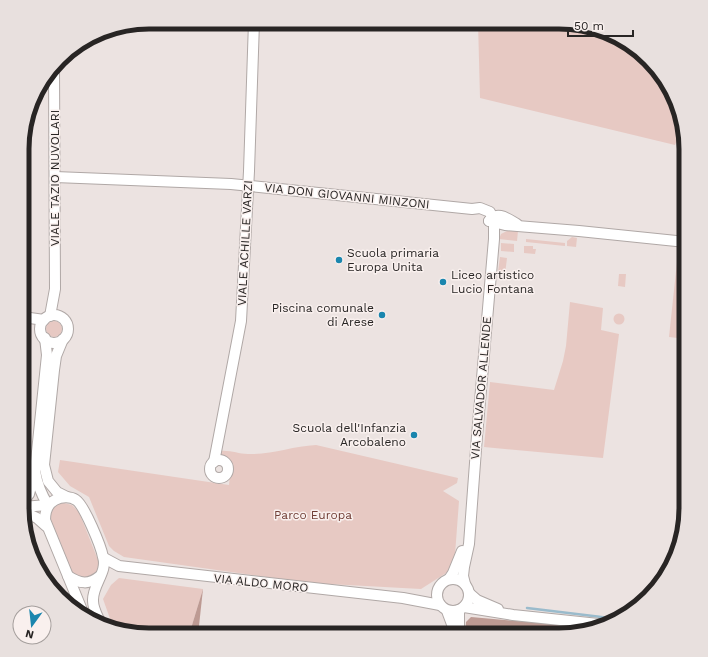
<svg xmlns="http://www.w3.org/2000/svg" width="708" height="657" viewBox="0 0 708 657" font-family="'Work Sans',sans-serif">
<rect width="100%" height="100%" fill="#ece3e1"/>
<g fill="#e7c9c3">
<path d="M478 22H568L615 35 655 65 676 100 683 127 675 145 480 98Z"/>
<path d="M509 230 518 231 517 241 499 239 501 234Z"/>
<path d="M572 237 577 238 576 247 567 246V241Z"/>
<path d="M526 239 565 243V246L526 242Z"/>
<path d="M501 243 514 244V252L501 251Z"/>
<path d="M524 246H533V249H536L535 254 524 253Z"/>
<path d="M500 257 507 258 505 274H499L498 272Z"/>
<path d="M677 262 686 263V339L669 337Z"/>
<path d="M619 274H626L625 287 618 286Z"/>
<path d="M570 302 603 308 601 330 619 334 603 458 484 447 490 382 554 390 563 361 566 346Z"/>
<circle cx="619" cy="319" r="5.5"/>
<circle cx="54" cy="329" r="8"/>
<path d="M316 445 458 478 457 483 443 491 459 501 454 568 421 589 310 583 124 557 114 551 109 546 89 497 70 486 58 472 60 460 229 485 231 462 220 456V451C231 450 238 454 248 454 271 455 293 446 316 445Z"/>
<path d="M64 503 72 505 79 512 98 560V571L96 574 84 579 72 574 50 519C50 510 55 504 64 503Z"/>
<path d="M119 578 203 589 189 635H149L113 627 103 599 111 585Z"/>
</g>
<g fill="#bd9a93">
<path d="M203 589 198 635H189Z"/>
<path d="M471 617 595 628 567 635H465L466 622Z"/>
</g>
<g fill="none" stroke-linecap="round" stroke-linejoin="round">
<path stroke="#9abbcc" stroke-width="2.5" d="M527 608 618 619"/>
<defs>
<g id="street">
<path d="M55 177 231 184 472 209 480 208 490 212 494 223V239L477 436 469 544 464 567 463 576 465 584"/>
<path d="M489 221 505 225 579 231 686 242"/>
<path d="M489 221C497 210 508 219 517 224"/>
<circle cx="54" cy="329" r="14"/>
<path d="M50 316 55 289 54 67"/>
<path d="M23 317 44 320"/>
<path d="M45 338 47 355 35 471C37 484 41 494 48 505"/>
<path d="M63 339 56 356 54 370 44 465 48 481 57 492 67 497"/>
<circle cx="219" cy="469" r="9"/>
<path d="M214 462 241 321 249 171 254 22"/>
<path d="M22 503 29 494 34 475"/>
<path d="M22 507 48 505"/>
<path d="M22 511 37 518 46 526"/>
<path d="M104 558 119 566 403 598 440 605"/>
<path d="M68 576C80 584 89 585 100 576"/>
<circle cx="453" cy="595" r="16"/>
<path d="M449 579 453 573 462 551"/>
<path d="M469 593 477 600 498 609"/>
<path d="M464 607 513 615 608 625"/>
<path d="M447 611 456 635"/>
<path d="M84 615 45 520C45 511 47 504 55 500 61 497 70 496 76 500 84 505 101 546 103 557 108 572 92 585 93 601 93 609 98 617 101 624"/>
<path d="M459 635V610"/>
</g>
</defs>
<use href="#street" stroke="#b0a8a6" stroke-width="12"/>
<use href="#street" stroke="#fff" stroke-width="10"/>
</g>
<g fill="#1a86ae" stroke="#f9f0ee" stroke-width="1.5">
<circle cx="339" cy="260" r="4"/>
<circle cx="443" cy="282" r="4"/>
<circle cx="382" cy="315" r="4"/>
<circle cx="414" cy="435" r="4"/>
</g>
<g text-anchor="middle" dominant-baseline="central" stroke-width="3" stroke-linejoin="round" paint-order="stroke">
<g font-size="12" fill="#282524" stroke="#f9f0ee">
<text transform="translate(55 178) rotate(-90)">VIALE TAZIO NUVOLARI</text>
<text transform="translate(347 196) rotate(6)">VIA DON GIOVANNI MINZONI</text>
<text transform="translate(245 243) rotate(-87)">VIALE ACHILLE VARZI</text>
<text transform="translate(481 388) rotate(-85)">VIA SALVADOR ALLENDE</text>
<text transform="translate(261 583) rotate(6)">VIA ALDO MORO</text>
</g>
<g font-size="12" fill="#282524" stroke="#f9f0ee" text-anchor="start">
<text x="347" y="253">Scuola primaria<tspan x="347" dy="14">Europa Unita</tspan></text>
<text x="451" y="275">Liceo artistico<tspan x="451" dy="14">Lucio Fontana</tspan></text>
<text x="374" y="308" text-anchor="end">Piscina comunale<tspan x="374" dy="14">di Arese</tspan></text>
<text x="406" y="428" text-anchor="end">Scuola dell'Infanzia<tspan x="406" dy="14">Arcobaleno</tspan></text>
</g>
<g font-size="12" fill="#703d35" stroke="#f9f0ee">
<text x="313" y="515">Parco Europa</text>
</g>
</g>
<path d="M0 0H708V657H0ZM149 29H559A120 120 0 0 1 679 149V508A120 120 0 0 1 559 628H149A120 120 0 0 1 29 508V149A120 120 0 0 1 149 29Z" fill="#e8e0de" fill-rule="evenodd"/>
<path fill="none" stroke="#282524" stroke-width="5" d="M149 29H559A120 120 0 0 1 679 149V508A120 120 0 0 1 559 628H149A120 120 0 0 1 29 508V149A120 120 0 0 1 149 29Z"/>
<g transform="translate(32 625) rotate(195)"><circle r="19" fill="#f9f0ee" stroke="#a59f9d"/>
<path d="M0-3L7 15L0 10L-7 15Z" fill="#1a86ae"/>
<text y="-6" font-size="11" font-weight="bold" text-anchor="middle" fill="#282524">N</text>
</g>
<path d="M568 30v6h65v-6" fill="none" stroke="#282524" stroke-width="2"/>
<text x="574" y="30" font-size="12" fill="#282524" stroke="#f9f0ee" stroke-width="3" paint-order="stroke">50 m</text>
</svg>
